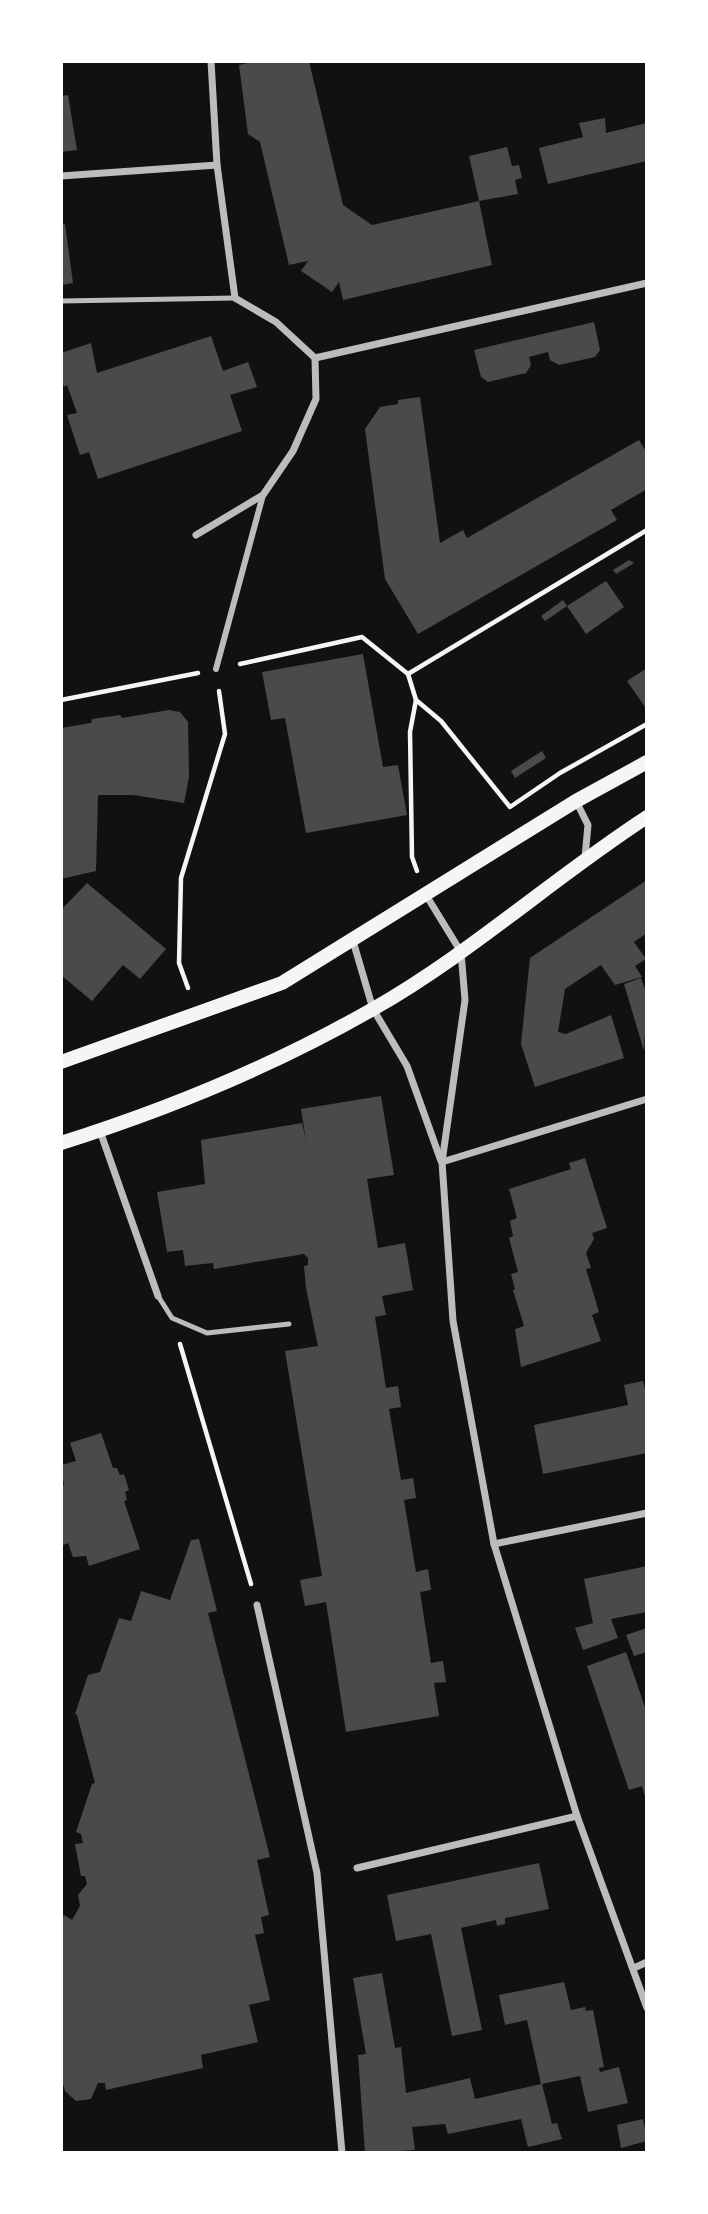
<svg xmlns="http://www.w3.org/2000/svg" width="708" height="2214" viewBox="0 0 708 2214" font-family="'IBM Plex Serif',serif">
<rect width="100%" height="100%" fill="#111"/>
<g fill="#4a4a4a">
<path d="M257 61H309L343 205 372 225 479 201 492 265 343 300 339 282 332 292 301 271 308 261 289 265 260 142 248 134 239 65Z"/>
<path d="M68 95 77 150 61 152V96Z"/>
<path d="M605 118 606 133 647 123V161L548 184 539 148 583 137 579 123Z"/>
<path d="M507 147 512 166 519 165 522 178 515 180 518 194 479 201 469 156Z"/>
<path d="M65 224 73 283 61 285V225Z"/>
<path d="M594 322 600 350 595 357 559 365 550 360 548 352 529 357 531 365 526 373 488 382 481 377 474 350Z"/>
<path d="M211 336 223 371 248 362 257 387 230 395 242 431 98 479 89 452 80 455 67 415 77 413 67 385 64 387 61 379V353L91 343 97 373Z"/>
<path d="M420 397 440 543 463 530 467 538 639 440 647 453V489L611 510 617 520 418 634 385 579 365 429 380 407 398 404V400Z"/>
<path d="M629 560 634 563 616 574 613 570Z"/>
<path d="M606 581 624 607 586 634 567 606Z"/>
<path d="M563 600 567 606 545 621 541 616Z"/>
<path d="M363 654 383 767 398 765 407 815 306 833 285 718 271 720 262 672Z"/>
<path d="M647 668V706L645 707 627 681Z"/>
<path d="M169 710 180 712 188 722 189 777 184 803 133 795H98L96 871 61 879V728L91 723 92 719 120 715 122 718Z"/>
<path d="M542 751 546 758 515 778 511 771Z"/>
<path d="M647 880V933L634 942 646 959 635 966 642 977 615 985 601 965 565 989 558 1032 566 1034 611 1015 624 1058 535 1087 521 1044 530 958Z"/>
<path d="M87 883 166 949 140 979 123 965 92 1001 61 975V910Z"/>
<path d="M641 978 647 995 644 1051 624 984Z"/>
<path d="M381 1096 394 1175 367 1179 378 1248 405 1243 413 1290 382 1296 386 1315 375 1317 386 1388 398 1386 401 1407 389 1409 401 1480 413 1478 416 1498 404 1500 416 1572 428 1569 431 1590 420 1592 431 1663 443 1661 446 1682 434 1683 439 1716 346 1732 326 1602 305 1606 300 1580 322 1576 285 1351 318 1346 306 1288 304 1266 308 1265V1258L304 1254 214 1269 213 1263 185 1266 183 1250 167 1252 157 1192 205 1184 201 1140 302 1123 306 1141 301 1109Z"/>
<path d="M585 1158 607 1228 592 1233 594 1239 586 1253 591 1268 586 1269 599 1312 592 1315 601 1341 521 1367 515 1329 524 1326 513 1290 515 1289 511 1274 518 1272 509 1238 513 1236 510 1221 517 1218 509 1189 571 1169 569 1163Z"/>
<path d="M643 1381 647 1397V1453L543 1474 534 1425 628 1405 624 1385Z"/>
<path d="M101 1433 113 1468H117L120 1475 124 1474 129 1490 125 1492 127 1500 124 1501 140 1549 89 1566 86 1556 73 1557 68 1543 61 1546V1486L64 1485 61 1465 76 1461 70 1443Z"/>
<path d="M199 1539 217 1611 208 1613 270 1857 257 1860 269 1915 261 1917 264 1933 255 1935 270 2000 249 2005 258 2042 201 2055 203 2068 106 2090 105 2083H98L91 2099 76 2101 65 2091 61 2077V1919L64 1915 72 1920 80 1906 78 1895 87 1884 85 1876H81L75 1844 83 1843 81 1834 76 1832 92 1784 95 1783 77 1715 75 1714 88 1675 100 1672 119 1618 131 1621 141 1591 170 1600 191 1540Z"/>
<path d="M647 1566V1612L611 1619 618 1638 583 1650 575 1628 593 1623 584 1579Z"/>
<path d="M647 1628V1652L634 1656 626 1635Z"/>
<path d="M626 1652 647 1713 646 1800 642 1786 629 1790 587 1666Z"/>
<path d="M539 1863 549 1909 505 1918V1924L497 1926 496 1920 461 1928 482 2030 452 2036 431 1934 396 1941 387 1895Z"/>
<path d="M382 1973 395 2048 401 2047 406 2093 470 2078 475 2099 541 2084 527 2020 505 2025 499 1995 564 1982 571 2010 585 2007 586 2011 593 2010 604 2067 599 2068 600 2072 619 2067 628 2103 588 2112 580 2076 542 2084 552 2124 557 2123 562 2139 528 2147 521 2119 448 2134 445 2124 412 2127 415 2150 365 2153 358 2055 366 2054 353 1978Z"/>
<path d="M643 2119 647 2141 621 2148 617 2125Z"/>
</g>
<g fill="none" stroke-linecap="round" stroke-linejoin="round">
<g stroke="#f5f5f5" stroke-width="4.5">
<path d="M240 664 362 637 408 674 416 700 410 732 412 857 417 871"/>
<path d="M408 674 647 530"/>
<path d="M61 700 198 673"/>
<path d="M416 700 441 721 510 807 560 773 647 724"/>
<path d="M188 988 179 963 181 878 225 734 219 691"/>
<path d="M180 1344 251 1584"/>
</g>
<g stroke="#bcbcbc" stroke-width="5">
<path d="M61 301 235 298"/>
<path d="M158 1296 172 1318 207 1333 289 1324"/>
</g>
<path stroke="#bcbcbc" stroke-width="6" d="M216 669 263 495"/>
<g stroke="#bcbcbc" stroke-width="7">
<path d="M61 176 217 165"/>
<path d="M315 358 647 283"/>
<path d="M196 535 263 495 293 451 316 399 315 358 276 322 235 298 217 165 211 61"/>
<path d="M576 801 588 825 585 857"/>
<path d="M426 895 461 952 465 1000 442 1162 453 1321 494 1544 577 1816 647 2008"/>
<path d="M353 941 373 1009 407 1066 441 1161"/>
<path d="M100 1131 158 1296"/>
<path d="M442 1162 647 1099"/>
<path d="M494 1544 647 1513"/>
<path d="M257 1605 317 1873 342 2153"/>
<path d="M357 1868 577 1816"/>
<path d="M634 1968 647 1962"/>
</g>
<g stroke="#f5f5f5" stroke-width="14">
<path d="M61 1062 282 983 576 801 647 762"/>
<path d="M61 1143C169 1109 275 1065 373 1009 470 954 553 878 647 817"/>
</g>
</g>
<rect width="708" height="2214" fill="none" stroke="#ffffff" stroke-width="126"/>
</svg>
